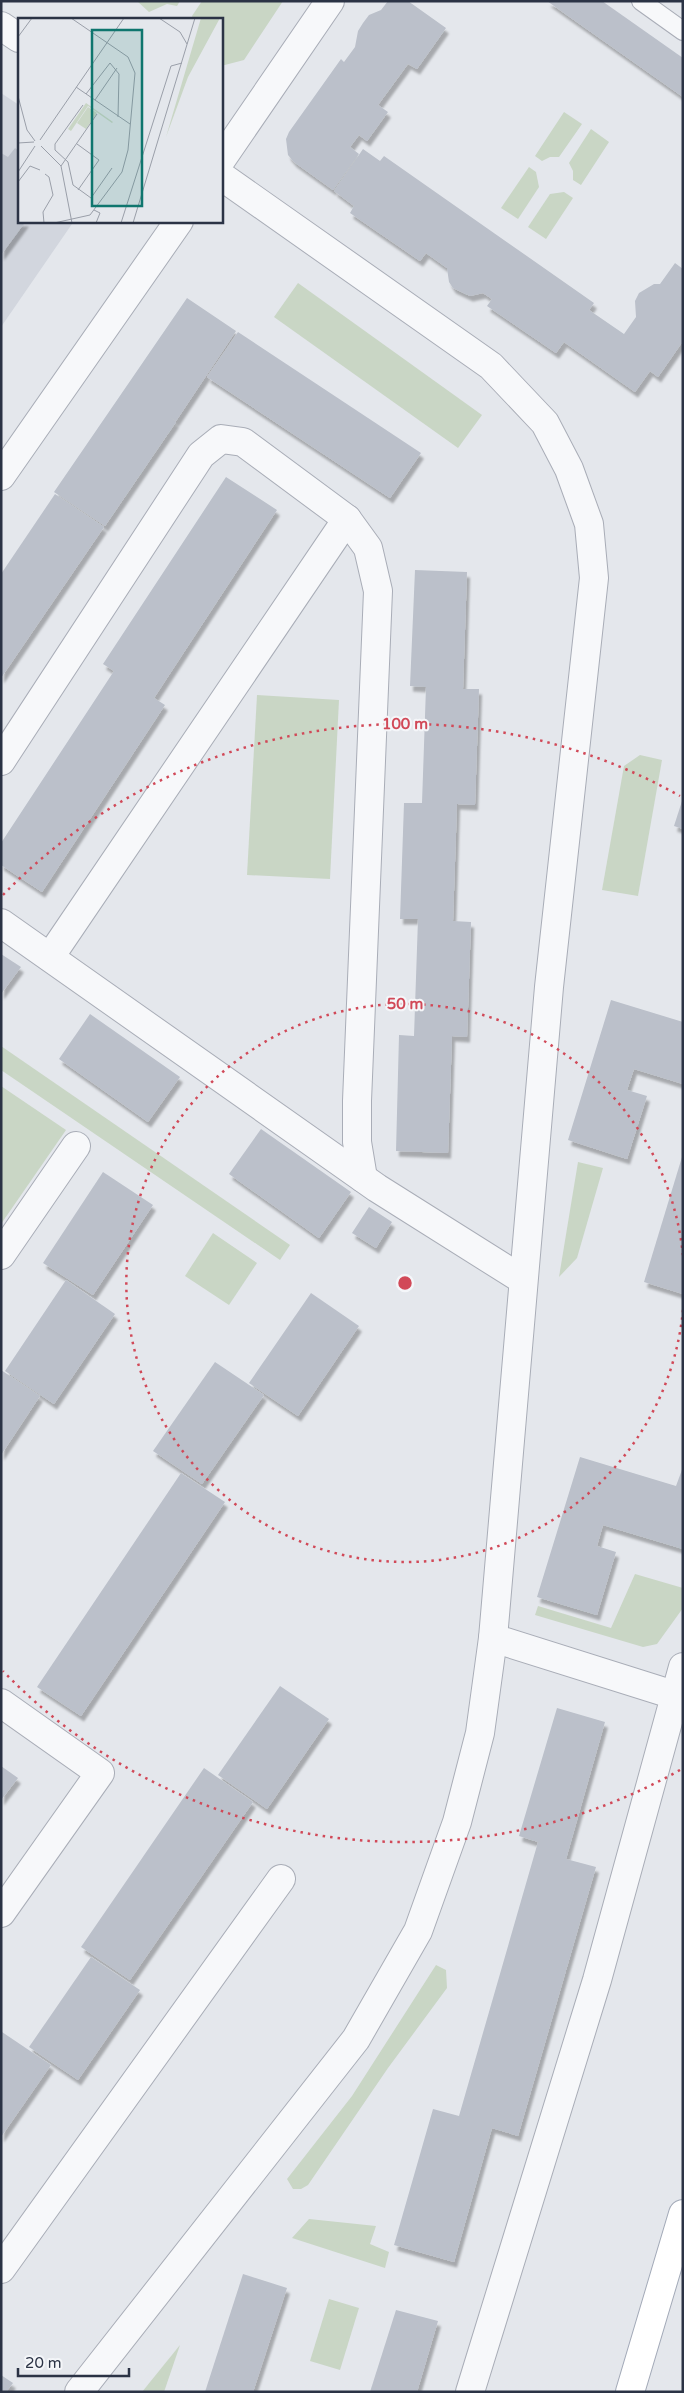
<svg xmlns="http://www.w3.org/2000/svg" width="684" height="2393" viewBox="0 0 684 2393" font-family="'Varela Round',sans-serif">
<defs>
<filter id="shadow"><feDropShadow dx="3" dy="5.5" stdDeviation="1" flood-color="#0004"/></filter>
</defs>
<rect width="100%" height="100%" fill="#e4e7ec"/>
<path fill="#d2d6de" d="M1 93 19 105V221H74L1 327Z"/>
<g fill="#c9d6c5">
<path d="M137 1H180L177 6 167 4 149 12Z"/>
<path d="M202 1H283L244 60 221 66V19H193L192 16Z"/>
<path d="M564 112 582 124 559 157H550L542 161 535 156Z"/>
<path d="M591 129 609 142 581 185 573 180V171L569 163Z"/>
<path d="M529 167 536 172 539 187 518 219 501 208Z"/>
<path d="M564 192 573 198 546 239 528 227 550 194Z"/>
<path d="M298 283 482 415 458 448 274 317Z"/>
<path d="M257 695 339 700 330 879 247 875Z"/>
<path d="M640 755 662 760 638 896 602 890 624 766Z"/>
<path d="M1 1046 290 1245 280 1260 1 1070Z"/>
<path d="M1 1086 66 1130 1 1224Z"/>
<path d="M578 1162 603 1168 577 1258 559 1277Z"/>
<path d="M213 1233 257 1263 229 1305 185 1276Z"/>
<path d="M635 1574 683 1588V1608L657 1644 643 1647 535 1615 538 1606 611 1628Z"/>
<path d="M436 1965 446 1970 447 1988 388 2068 308 2185 301 2189H293L287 2179 352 2096Z"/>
<path d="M309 2219 376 2226 370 2244 389 2252 385 2268 292 2238Z"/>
<path d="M329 2299 359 2308 340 2370 310 2361Z"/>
<path d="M180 2345 164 2392H142Z"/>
</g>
<g fill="#bbc0ca" filter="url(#shadow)">
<path d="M388 1H408L446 28 417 69 408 64 378 105 388 112 367 141 359 135 350 147 359 154 333 190 294 162 288 155 286 139 289 132 341 59 344 62 355 47 358 31 363 23 369 15 381 10Z"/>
<path d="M547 1H602L683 58V97Z"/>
<path d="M15 148 19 151V221H26L1 255V153L8 157Z"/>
<path d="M363 149 380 161 384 156 594 303 589 310 624 334 636 317 635 301 639 293 654 284H660L675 263 683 269V341L658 377 650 371 635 392 564 342 556 353 487 306 492 299 483 293 470 296 453 288 449 282 447 268 426 253 420 261 350 213 354 206 334 191Z"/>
<path d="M187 298 236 331 176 421 170 417 176 422 105 526 54 492Z"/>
<path d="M238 332 421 453 390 498 207 377Z"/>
<path d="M226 477 277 510 154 698 165 705 42 892 1 865V843L114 671 103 664Z"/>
<path d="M55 494 104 527 1 678V574Z"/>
<path d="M415 570 467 572 463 689H479L475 805 457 804 453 921 471 922 467 1037 452 1036 448 1153 396 1151 399 1035 414 1036 418 919H400L404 803H422L426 687 410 686Z"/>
<path d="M682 801H683V829L674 826Z"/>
<path d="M1 954 21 967 1 994Z"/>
<path d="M611 1000 683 1022V1084L634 1069 627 1090 647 1096 627 1159 568 1140Z"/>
<path d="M90 1014 180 1077 148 1122 59 1059Z"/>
<path d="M261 1129 351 1192 319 1238 229 1174Z"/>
<path d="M682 1157H683V1294L644 1282Z"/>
<path d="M103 1172 153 1205 93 1295 43 1263Z"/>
<path d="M369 1207 392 1222 376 1248 352 1233Z"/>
<path d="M66 1280 115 1314 54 1404 5 1371Z"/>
<path d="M311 1293 359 1326 298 1416 249 1383Z"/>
<path d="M215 1362 264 1395 202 1484 153 1451Z"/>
<path d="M1 1370 40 1396 1 1455Z"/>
<path d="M580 1457 676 1486 683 1467V1549L603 1525 597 1546 616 1552 597 1615 537 1597Z"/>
<path d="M181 1473 225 1502 81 1716 37 1687Z"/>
<path d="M280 1686 329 1719 267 1809 218 1775Z"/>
<path d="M557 1708 605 1722 566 1859 596 1867 518 2136 492 2128 454 2262 394 2245 433 2109 459 2116 538 1842 519 1836Z"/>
<path d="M1 1766 18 1778 1 1800Z"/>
<path d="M204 1768 253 1802 130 1980 81 1947Z"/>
<path d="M91 1957 140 1990 78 2080 29 2047Z"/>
<path d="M2 2032 51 2065 1 2137V2033Z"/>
<path d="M243 2274 287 2288 253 2392H205Z"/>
<path d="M396 2310 438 2321 417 2392H370Z"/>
<path d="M1 2375 13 2383 6 2392H1Z"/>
</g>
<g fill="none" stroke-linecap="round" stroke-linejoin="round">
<defs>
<path id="lane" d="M641 1 683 31"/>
<g id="street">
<path d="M1 26 19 38"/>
<path d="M221 160 330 1"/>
<path d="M1 476 179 221"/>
<path d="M1 761 201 455 221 439 243 442 347 519 368 548 378 591 357 1101V1142L363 1178"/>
<path d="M1 923 377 1188 523 1280"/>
<path d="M50 957 347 519"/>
<path d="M1 1255 76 1146"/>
<path d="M493 1638 674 1695"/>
<path d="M1 1703 100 1773 1 1913"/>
<path d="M1 2269 281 1879"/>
<path d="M79 2392 356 2039 418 1931 457 1822 480 1733 493 1638 549 987 594 578 589 524 569 469 545 423 491 366 221 176"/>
<path d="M470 2392 597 1980 683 1667"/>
</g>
<path id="primary" d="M630 2392 683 2214"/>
</defs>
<use href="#lane" stroke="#a9adb7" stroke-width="20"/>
<use href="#street" stroke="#a9adb7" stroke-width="30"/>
<use href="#primary" stroke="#a3aab8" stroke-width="30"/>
<use href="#lane" stroke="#f7f8fa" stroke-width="18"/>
<use href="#street" stroke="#f7f8fa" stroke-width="28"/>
<use href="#primary" stroke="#fff" stroke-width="28"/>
</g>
<g fill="none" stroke="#d14958" stroke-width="2.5" stroke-dasharray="2.5 5">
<path d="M683 1310A279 279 0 1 1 683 1256"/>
<path d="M680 1770A559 559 0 0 1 3 1671M3 895A559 559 0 0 1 680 796"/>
</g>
<g transform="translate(18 18)">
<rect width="205" height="205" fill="#e4e7ec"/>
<path d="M183 0H202L170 59 148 119ZM68 85 95 104 94 105 70 88 53 113 50 111ZM70 89 79 95 68 111 59 105Z" fill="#c9d6c5"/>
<path fill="none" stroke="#9a9fa9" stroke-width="1" d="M141 0 162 14 169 26M0 19 14 0M58 69 112 106M68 76 92 45 101 56 100 99M0 78 9 112 17 123M77 82 99 50M65 87 37 126V132L50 144 55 167 73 180 94 150M22 122 106 0M0 125 16 124M59 126 81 142 60 172M23 128 43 148 54 205M43 148 79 96M0 154 17 128M0 164 12 148 22 152M76 192 82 195 78 205M26 205 25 194 35 177 31 159 27 156M36 205 72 197 104 154 110 132 117 55 110 39 53 0M103 205 153 48 164 45M115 205 177 0"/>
<path fill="#0f766e" fill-opacity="0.15" stroke="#0f766e" stroke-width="2.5" d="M74 12H124V188H74Z"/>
<rect width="205" height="205" fill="none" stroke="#2b3345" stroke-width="2.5"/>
</g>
<circle cx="405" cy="1283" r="8" fill="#d14958" stroke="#f4f6f9" stroke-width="2.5"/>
<g font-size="15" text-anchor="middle" font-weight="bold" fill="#d14958" stroke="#f4f6f9" stroke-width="4" stroke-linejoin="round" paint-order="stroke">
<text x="405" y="729">100 m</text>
<text x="405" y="1009">50 m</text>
</g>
<rect width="684" height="2393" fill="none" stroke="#2b3345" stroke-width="5"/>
<path d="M18 2368v8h111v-8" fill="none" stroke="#2b3345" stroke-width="2.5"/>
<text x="25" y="2368" font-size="15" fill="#2b3345" stroke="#f4f6f9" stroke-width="4" paint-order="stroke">20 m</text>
</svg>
